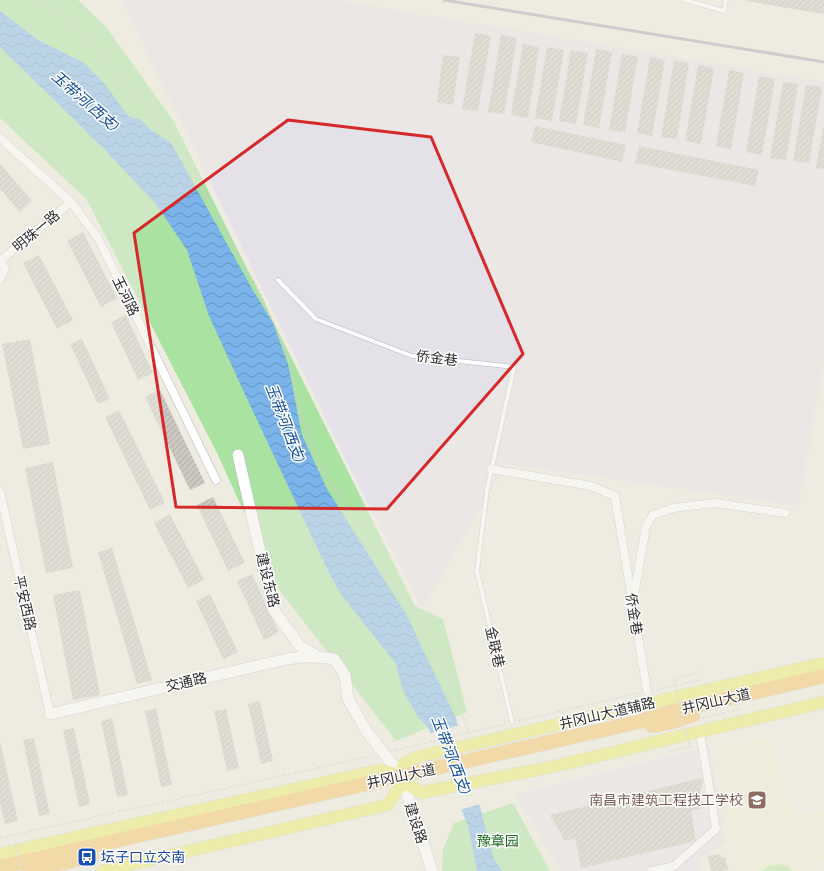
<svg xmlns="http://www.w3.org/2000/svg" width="824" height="871" viewBox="0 0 824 871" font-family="Raleway,'Noto Sans SC',sans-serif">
<defs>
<pattern id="water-waves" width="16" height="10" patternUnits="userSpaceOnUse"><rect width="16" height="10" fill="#7ab4ea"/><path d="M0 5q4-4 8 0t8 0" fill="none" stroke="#6493be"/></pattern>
<pattern id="building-hatch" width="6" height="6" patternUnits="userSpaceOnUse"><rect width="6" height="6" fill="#cac8c0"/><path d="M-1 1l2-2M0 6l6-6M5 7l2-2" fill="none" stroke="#aeaca5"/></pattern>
</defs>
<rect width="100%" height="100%" fill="#eeece1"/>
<g fill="#e4e1e8">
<path d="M121 0H334L824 82V357L799 506 506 464 422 609 347 462Z"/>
<path d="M710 746 725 842 698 860 700 871H561L516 795Z"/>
</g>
<path fill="#eeecd2" d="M771 737 781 789 786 788 793 816 824 810V861L813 862 814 871H740L715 749Z"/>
<g fill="#a9e2a1">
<path d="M0 0H78L107 28 173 120 415 606 443 619 467 712 396 741 280 591 217 453 87 200 0 118Z"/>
<path d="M513 803 550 871H442L443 849 454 823Z"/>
</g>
<path fill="#b8e89e" d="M780 864 789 867 792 871H762L768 866Z"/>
<path fill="url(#water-waves)" d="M0 11 38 40 84 63 104 83 129 117 140 119 150 129 171 143 251 287 273 323 288 364 302 435 327 489 406 614 456 718 494 859 502 871H477L468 826 428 727 418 717 403 691 396 664 340 593 329 573 243 390 209 316 187 250 156 204 104 149 0 47Z"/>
<path fill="#eeece1" d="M460 725 481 804 459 810 429 734Z"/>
<g fill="url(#building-hatch)">
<path d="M746 0H824V14L746 1Z"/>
<path d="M475 33 491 36 478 111 462 109Z"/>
<path d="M501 35 517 38 504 114 488 112Z"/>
<path d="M523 44 539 47 528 118 511 115Z"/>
<path d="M547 47 564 50 552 121 535 118Z"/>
<path d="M596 49 612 52 599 128 583 125Z"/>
<path d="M571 50 588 53 576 124 559 121Z"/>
<path d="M622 54 638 56 625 132 609 130Z"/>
<path d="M443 55 460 57 453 105 437 102Z"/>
<path d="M650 57 665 60 652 136 637 133Z"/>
<path d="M674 61 689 63 677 139 661 137Z"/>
<path d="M698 65 714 68 701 144 685 141Z"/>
<path d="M729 70 744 73 731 149 716 146Z"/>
<path d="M759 76 775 79 762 155 746 152Z"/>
<path d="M783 82 798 84 786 160 770 158Z"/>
<path d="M806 85 822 87 809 163 793 161Z"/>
<path d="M535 126 626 145 622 162 531 142Z"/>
<path d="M823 128H824V169L816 168Z"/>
<path d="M639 146 759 170 755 186 635 163Z"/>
<path d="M0 163 32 201 20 212 0 189Z"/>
<path d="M83 232 117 298 101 307 67 241Z"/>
<path d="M39 255 73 320 57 329 23 263Z"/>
<path d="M126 315 153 373 138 380 111 322Z"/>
<path d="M30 339 50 444 23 449 2 344Z"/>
<path d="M82 339 110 399 98 404 70 344Z"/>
<path d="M160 390 205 483 190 490 145 397Z"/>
<path d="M119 410 165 503 150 510 105 417Z"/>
<path d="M53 462 73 568 46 573 25 468Z"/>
<path d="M213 497 245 563 228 571 197 505Z"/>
<path d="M170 514 204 580 188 588 154 523Z"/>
<path d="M112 548 152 680 137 684 98 552Z"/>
<path d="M252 574 279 632 264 640 237 581Z"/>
<path d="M80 590 100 695 73 700 53 595Z"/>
<path d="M210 594 238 652 223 659 196 601Z"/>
<path d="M260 701 273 761 261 764 248 704Z"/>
<path d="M156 708 172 785 161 787 145 711Z"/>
<path d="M226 709 239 768 227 771 214 711Z"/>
<path d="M112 718 128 795 117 797 101 721Z"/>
<path d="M74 728 90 804 79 807 63 730Z"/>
<path d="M34 738 50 814 39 816 23 740Z"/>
<path d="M0 741 18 821 5 824 0 802Z"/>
<path d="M702 778 700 809 691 811 696 841 581 868 575 838 565 841 550 815Z"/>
<path d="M720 854 721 858 725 857 726 863 729 869 725 870V871H711L708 856Z"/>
</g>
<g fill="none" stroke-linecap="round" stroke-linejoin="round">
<defs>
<g id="lane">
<path d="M685 0 724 11 726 0"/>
<path d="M278 280 316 319 412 356 514 367 487 490 477 571 512 722"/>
</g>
<g id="street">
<path d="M0 138 71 202 98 238 216 480"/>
<path d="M0 260 5 269 0 279"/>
<path d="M1 260 71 202"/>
<path d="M491 469 591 486 615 496 647 691"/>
<path d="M0 492 50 714"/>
<path d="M634 596 646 526 653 515 673 508 715 503 785 513"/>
<path d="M652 871 674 866 716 829 700 732"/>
</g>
<g id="secondary">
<path d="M238 455 273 609 300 646 319 657 334 659 345 675 348 699 367 732 401 775 432 871"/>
<path d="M50 714 287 659 302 657H319"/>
</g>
<g id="primary">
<path d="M0 854 380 770 401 775 404 763 417 757 824 663"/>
<path d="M102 871 387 805 403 782 422 793 429 791 551 767 824 702"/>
</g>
<g id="highway">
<path d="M652 726 672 722 693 715"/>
<path d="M0 867 638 722 670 712 824 676"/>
<path d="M28 871 92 856"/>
</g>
</defs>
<use href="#lane" stroke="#b5b5c0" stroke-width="5"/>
<use href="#street" stroke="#b5b5c0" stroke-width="9"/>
<use href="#secondary" stroke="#b5b5c0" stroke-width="12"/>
<use href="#primary" stroke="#cdcdcd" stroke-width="13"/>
<use href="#highway" stroke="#cdcdcd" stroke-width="15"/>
<g stroke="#cdcdcd" stroke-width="1.5" stroke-dasharray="3 2" stroke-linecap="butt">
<path d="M41 0 50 5 88 40 141 99 150 116 181 153 259 291 287 353 303 422 313 453 381 567 422 628 445 672 469 732"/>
<path d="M674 679 700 672"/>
<path d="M656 690 699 680"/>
<path d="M703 718 740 709"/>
<path d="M518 721 639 693"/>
<path d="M395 750 506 724"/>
<path d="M669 752 694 746"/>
<path d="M0 838 372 756"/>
</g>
<use href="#lane" stroke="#fff" stroke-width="4"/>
<use href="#street" stroke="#fff" stroke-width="8"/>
<use href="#secondary" stroke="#fff" stroke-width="11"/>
<use href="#primary" stroke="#ebea69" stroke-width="12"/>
<use href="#highway" stroke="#f7c463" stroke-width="14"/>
<path stroke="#a5a4b7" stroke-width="3" d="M444 0 824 62"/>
<g stroke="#cdcdcd" stroke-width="1.5" stroke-dasharray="3 2" stroke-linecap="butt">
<path d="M674 679 690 747"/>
<path d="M14 840 21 871"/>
</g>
</g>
<path d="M0 0H824V871H0ZM288 120 431 137 523 354 387 509 176 507 134 233Z" fill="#eeece1" fill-opacity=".55" fill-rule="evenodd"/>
<path fill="none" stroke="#d62828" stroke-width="3" stroke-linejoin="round" d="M288 120 431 137 523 354 387 509 176 507 134 233Z"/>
<defs>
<symbol id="school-square" viewBox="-11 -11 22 22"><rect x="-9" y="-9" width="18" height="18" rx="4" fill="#8d6e63" stroke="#fff"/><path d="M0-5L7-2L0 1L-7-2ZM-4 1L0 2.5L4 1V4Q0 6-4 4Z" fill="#fff"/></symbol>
<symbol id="bus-square" viewBox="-11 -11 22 22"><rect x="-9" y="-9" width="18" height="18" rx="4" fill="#1a4fb4" stroke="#fff"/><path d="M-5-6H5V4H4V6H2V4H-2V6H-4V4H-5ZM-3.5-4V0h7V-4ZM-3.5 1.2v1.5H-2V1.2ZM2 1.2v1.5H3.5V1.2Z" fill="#fff"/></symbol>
</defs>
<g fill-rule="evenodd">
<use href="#school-square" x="746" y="789" width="22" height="22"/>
<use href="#bus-square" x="76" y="846" width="22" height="22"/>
</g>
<g text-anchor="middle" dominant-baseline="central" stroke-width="3" stroke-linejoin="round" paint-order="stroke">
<g font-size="14" fill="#2e2e2e" stroke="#fff">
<text transform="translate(36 231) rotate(-40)">明珠一路</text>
<text transform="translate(126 296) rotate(64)">玉河路</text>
<text transform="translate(437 358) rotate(7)">侨金巷</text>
<text transform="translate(268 580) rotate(76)">建设东路</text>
<text transform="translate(25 603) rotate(77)">平安西路</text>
<text transform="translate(634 614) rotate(81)">侨金巷</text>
<text transform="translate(495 647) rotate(77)">金联巷</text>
<text transform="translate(186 682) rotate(-13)">交通路</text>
<text transform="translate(716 701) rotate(-13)">井冈山大道</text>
<text transform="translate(607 713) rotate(-13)">井冈山大道辅路</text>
<text transform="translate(401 776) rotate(-12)">井冈山大道</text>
<text transform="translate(416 823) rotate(72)">建设路</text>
</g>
<g font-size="14" fill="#785e54" stroke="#fff" text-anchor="end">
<text x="743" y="800">南昌市建筑工程技工学校</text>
</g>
<g font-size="14" fill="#1f6a20" stroke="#fff">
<text x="498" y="841">豫章园</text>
</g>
<g font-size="14" fill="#164399" stroke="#fff" text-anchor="start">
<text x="101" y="857">坛子口立交南</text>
</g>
<g font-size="15" font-style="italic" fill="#144f9c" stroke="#fff">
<text transform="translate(85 101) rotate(41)">玉带河(西支)</text>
<text transform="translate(285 423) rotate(69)">玉带河(西支)</text>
<text transform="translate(451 755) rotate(69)">玉带河(西支)</text>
</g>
</g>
</svg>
